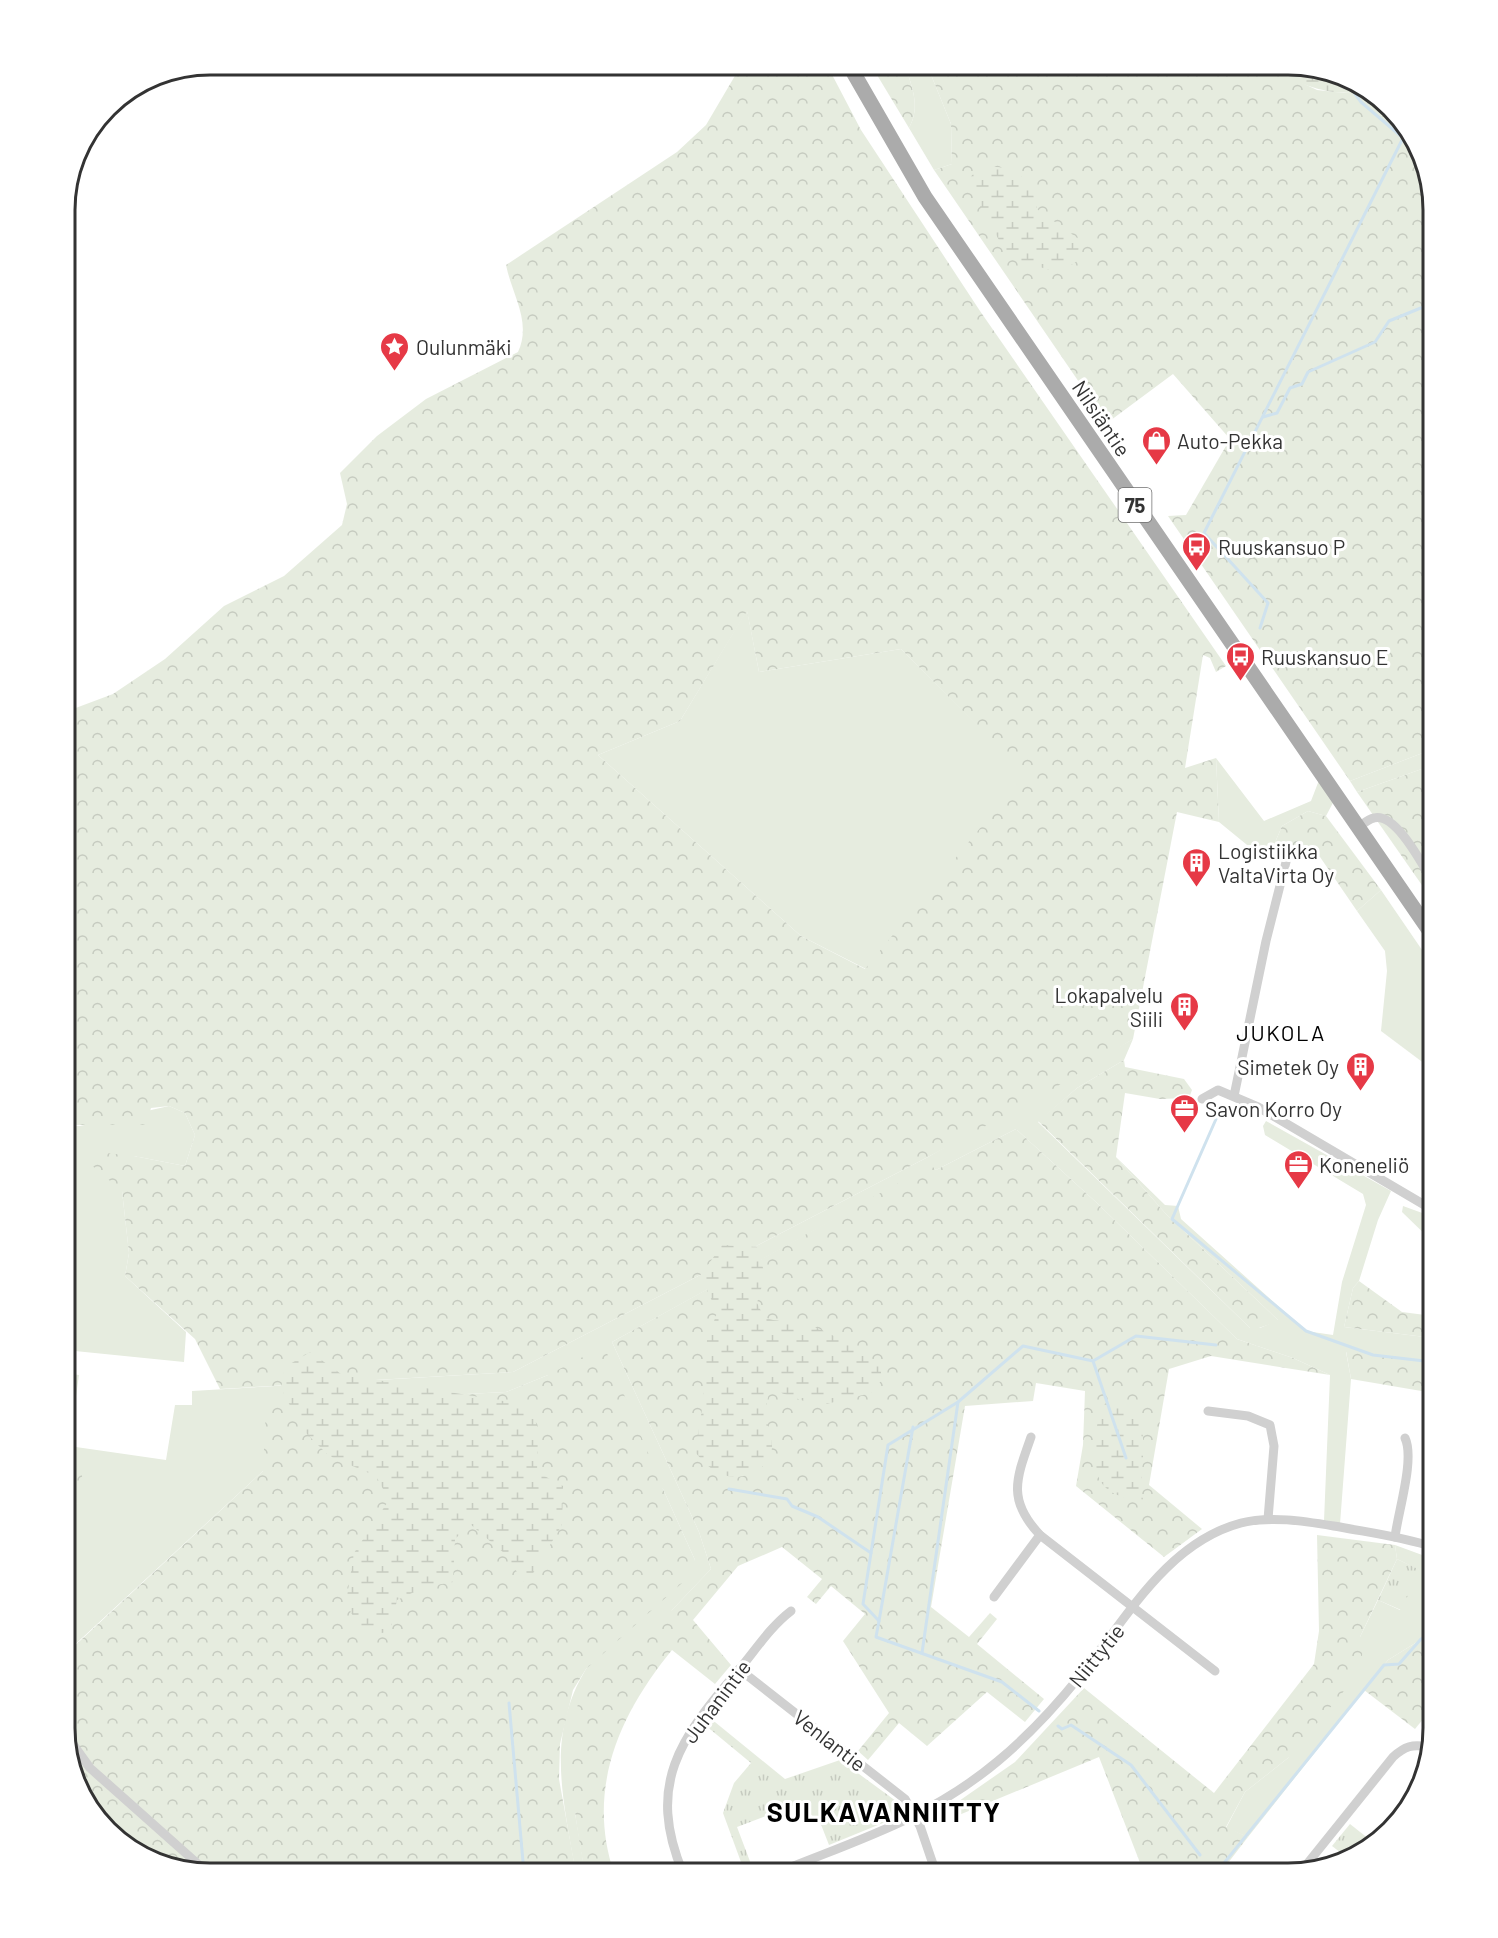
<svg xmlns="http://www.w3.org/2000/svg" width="1498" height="1938" viewBox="0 0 1498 1938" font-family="Barlow,sans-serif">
<defs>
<pattern id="forest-crowns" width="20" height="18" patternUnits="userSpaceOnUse" patternTransform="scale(1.5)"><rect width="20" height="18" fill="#e6ecdf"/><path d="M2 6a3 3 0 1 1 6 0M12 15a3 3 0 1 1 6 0" fill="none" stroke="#c6cbc0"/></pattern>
<pattern id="wetland-marsh" width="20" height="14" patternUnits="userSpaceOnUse" patternTransform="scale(1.5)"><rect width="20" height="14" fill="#e6ecdf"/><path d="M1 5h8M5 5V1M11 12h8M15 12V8" fill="none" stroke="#c6cbc0"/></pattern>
<pattern id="park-tufts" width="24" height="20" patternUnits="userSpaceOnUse" patternTransform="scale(1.5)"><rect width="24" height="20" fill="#e6ecdf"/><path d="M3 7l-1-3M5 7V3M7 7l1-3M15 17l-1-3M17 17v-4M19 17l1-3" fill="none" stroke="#c6cbc0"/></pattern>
</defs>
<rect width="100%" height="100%" fill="#fff"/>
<g fill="#e6ecdf">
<path d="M905 65H927L951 124 952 164 934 170 909 128C921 107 912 87 905 65Z"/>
<path d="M747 610 759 672 901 649 1026 773 866 969 801 936 598 755 680 721Z"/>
<path d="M1433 749V765L1357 792 1350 781Z"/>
<path d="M1216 758 1264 821 1311 801 1321 775 1336 797 1326 816 1308 811 1282 826 1274 845 1252 849 1219 822Z"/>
<path d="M1381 890 1433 966V1070L1381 1031 1387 971 1385 951 1357 911Z"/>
<path d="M1133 1039 1124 1060 1077 1088 1038 1122 1250 1328H1260L1278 1320 1166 1214 1116 1157 1165 1205 1178 1206 1181 1219 1306 1331 1333 1335 1342 1282 1366 1205 1363 1194 1265 1135 1263 1126 1266 1121 1391 1191 1378 1220 1359 1281 1353 1288 1344 1327 1433 1338V1362L1346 1352 1351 1379 1340 1524 1324 1521 1330 1375 1293 1358 1237 1339 1097 1203 1016 1129 936 1170 931 1166 612 1342 699 1532 711 1569 672 1610 575 1813 585 1873H576L574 1863C562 1793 547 1734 586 1669L695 1560 663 1489 548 1375 506 1392 326 1401 263 1471 68 1651 65 1603V1503L78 1504 69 1447H65V1363L72 1374 79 1375 69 1446 166 1460 175 1405H192V1391L513 1372 928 1157Z"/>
<path d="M169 1106 185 1113 195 1135 185 1166 134 1156 122 1191 129 1253 125 1276 186 1332 184 1362 65 1350V1125L80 1126Z"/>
<path d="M1403 1206 1425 1214 1433 1222V1242L1402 1212Z"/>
<path d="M1395 1545 1433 1559V1632L1388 1660 1248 1837 1226 1828 1245 1792 1288 1758 1360 1637 1378 1600 1400 1610 1419 1570 1397 1559Z"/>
<path d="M396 1865 471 1871 470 1873H389Z"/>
</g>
<g fill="url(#forest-crowns)" fill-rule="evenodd">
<path d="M739 65H827L861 130 980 311 1226 666 1216 672 1210 658 1203 655 1185 768 1216 758 1219 822 1177 812 1133 1039 1045 1094 928 1157 513 1372 220 1389 195 1339 125 1276 129 1253 122 1191 90 1164 97 1152 134 1156 185 1166 195 1135 185 1113 169 1106 151 1108 146 1125H65V712L113 694 165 659 224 606 284 576 342 525 347 504 340 473 377 436 426 399 518 352C532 322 512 295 506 265L677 152 706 125 736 74ZM747 611 759 672 901 649 1025 773 865 969 801 936 598 755 680 721Z"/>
<path d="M871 65H905C912 87 921 107 909 128Z"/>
<path d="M927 65H1265L1317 90 1344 93 1368 91 1409 129 1433 210V749L1350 781 1168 516 1186 515 1230 439 1173 374 1107 423 934 170 952 164 951 124Z"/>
<path d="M1433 765V901L1357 792Z"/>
<path d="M1308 811 1326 816 1381 890 1357 911 1320 857 1274 845 1282 826Z"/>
<path d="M1124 1060 1125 1067 1184 1079 1192 1090 1189 1098 1160 1099 1125 1093 1116 1157 1166 1214 1279 1321 1259 1328H1250L1038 1121 1077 1088Z"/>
<path d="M1016 1129 1097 1203 1237 1339 1293 1358 1330 1375 1211 1356 1169 1369 1149 1485 1202 1529 1164 1557 1076 1486 1083 1445 1085 1391 1036 1383 1033 1401 965 1406 931 1607 969 1637 990 1613 997 1619 977 1644 1044 1699 1025 1722 987 1692 927 1746 899 1723 868 1760 858 1751 889 1713 843 1641 865 1614 831 1586 816 1604 807 1597 822 1579 782 1547 738 1566 693 1620 731 1665 715 1684 672 1650C619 1715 586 1789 614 1873H585C577 1830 561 1742 579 1702 592 1674 646 1634 670 1612 684 1598 697 1583 711 1569L699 1532 612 1342 931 1165 936 1170Z"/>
<path d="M1359 1281 1402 1312 1433 1316V1338L1344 1327 1353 1288Z"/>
<path d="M604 1346 663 1489 695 1560 691 1575 586 1669 573 1690 560 1744 559 1779 576 1873H470L471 1871 396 1865 389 1873H209L137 1854 89 1809 65 1728V1603L69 1651 263 1471 266 1408 326 1401 506 1392 548 1375Z"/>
<path d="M1346 1351 1433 1362V1393L1351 1379Z"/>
<path d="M69 1446C84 1468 85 1478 78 1504L65 1503V1447Z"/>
<path d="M1317 1535 1395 1545 1397 1559 1360 1637 1363 1649 1361 1663 1344 1691 1288 1758 1245 1792 1226 1827 1248 1837 1221 1872 1222 1873H1144L1099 1757 959 1815V1801L1015 1762 1084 1688 1214 1793 1314 1664 1319 1631Z"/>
<path d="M1433 1632V1707L1415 1729 1364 1690 1388 1660Z"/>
</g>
<g fill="url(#wetland-marsh)">
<path d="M1265 65H1297L1361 84 1368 91C1330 98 1297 84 1265 65Z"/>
<path d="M978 167C1011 164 1032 174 1037 209L1080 240 1077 261 1067 268 1054 271 1014 260 1004 249 971 190 970 178Z"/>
<path d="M722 1245 757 1247 765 1275 757 1303 764 1317C776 1323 788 1319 801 1322 830 1331 856 1349 881 1364V1381L871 1393 818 1406 770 1389C768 1396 766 1405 766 1412 766 1426 775 1440 771 1454 765 1472 741 1481 724 1475 712 1472 703 1461 695 1452L703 1403 707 1340 717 1313 701 1275Z"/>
<path d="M310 1352 341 1374 509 1402 532 1409 538 1430 537 1472 563 1486 562 1525 526 1585 504 1553 470 1524 455 1539 453 1582 425 1587 397 1600 390 1632 363 1635 346 1603 354 1553 389 1500 376 1476 329 1456 302 1429 281 1388 285 1367Z"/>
<path d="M1107 1401 1133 1407C1153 1441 1137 1465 1143 1500 1130 1500 1113 1496 1104 1486 1089 1470 1094 1417 1107 1401Z"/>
</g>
<g fill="url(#park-tufts)">
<path d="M1397 1559 1420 1570 1401 1610 1378 1600Z"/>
<path d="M710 1718 785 1779 840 1760 900 1804 905 1814 829 1845 820 1822 798 1804 737 1827 754 1872 745 1873 723 1813 734 1783 751 1763 705 1725Z"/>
<path d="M1350 1824 1374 1843 1369 1849 1345 1856 1332 1846Z"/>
</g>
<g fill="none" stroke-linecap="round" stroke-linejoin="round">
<g stroke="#cfe2ee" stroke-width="3">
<path d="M1263 417 1277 413 1290 388 1302 384 1308 372 1375 342 1389 321 1433 303"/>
<path d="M1260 628 1268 603 1204 533 1403 138 1361 102 1344 79"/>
<path d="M1220 1110 1172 1219 1306 1331 1373 1355 1433 1362"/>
<path d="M1093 1361 1136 1336 1216 1345"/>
<path d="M729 1489 787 1499 792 1506 818 1517 871 1553 863 1604 879 1621 876 1637 1002 1682 1039 1711"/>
<path d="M871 1553 888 1445 958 1402"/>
<path d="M879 1621 913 1427"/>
<path d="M922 1653 958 1402 1023 1346 1093 1361 1126 1458"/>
<path d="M509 1703 524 1873"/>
<path d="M1058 1726 1062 1729 1071 1725 1131 1765 1200 1855"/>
<path d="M1216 1873 1384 1665 1399 1664 1421 1639 1433 1632"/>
</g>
<g stroke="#d0d0d0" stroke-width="9">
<path d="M1357 828C1362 825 1368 819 1374 818 1396 812 1423 866 1433 882"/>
<path d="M1234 1096 1266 941 1286 862"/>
<path d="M1202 1099 1218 1090 1258 1107 1433 1210"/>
<path d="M1208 1411 1248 1416 1270 1425 1274 1446 1268 1519"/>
<path d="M1031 1437C1016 1479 1007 1500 1040 1535L1215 1671"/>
<path d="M1395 1537C1398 1512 1415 1459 1405 1438"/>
<path d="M994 1597 1040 1535"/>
<path d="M65 1603 72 1743 90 1768 208 1873"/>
<path d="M739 1669 905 1799 920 1826 936 1873"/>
<path d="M1303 1869 1393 1757C1405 1746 1412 1744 1429 1747"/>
<path d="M683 1873C646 1784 680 1739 737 1672 755 1651 769 1628 791 1611"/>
<path d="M776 1873C857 1840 929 1819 998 1761 1028 1736 1055 1707 1080 1676 1125 1621 1166 1543 1241 1523 1272 1515 1309 1522 1340 1527 1372 1533 1403 1537 1433 1547"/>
</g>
<path stroke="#ababab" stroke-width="15" d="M849 65 925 197 1433 936"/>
</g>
<defs>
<symbol id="sight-pin" viewBox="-11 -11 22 30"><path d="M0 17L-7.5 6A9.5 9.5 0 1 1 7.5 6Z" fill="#e63946" stroke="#fff"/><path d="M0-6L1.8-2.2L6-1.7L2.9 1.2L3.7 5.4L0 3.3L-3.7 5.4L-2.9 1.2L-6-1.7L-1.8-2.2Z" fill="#fff"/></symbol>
<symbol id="shop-pin" viewBox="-11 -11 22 30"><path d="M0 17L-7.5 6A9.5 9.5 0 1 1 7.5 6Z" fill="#e63946" stroke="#fff"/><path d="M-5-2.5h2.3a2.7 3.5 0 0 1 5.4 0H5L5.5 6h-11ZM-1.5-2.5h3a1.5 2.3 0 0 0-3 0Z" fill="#fff"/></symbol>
<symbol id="bus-pin" viewBox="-11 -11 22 30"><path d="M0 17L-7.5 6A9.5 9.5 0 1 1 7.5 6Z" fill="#e63946" stroke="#fff"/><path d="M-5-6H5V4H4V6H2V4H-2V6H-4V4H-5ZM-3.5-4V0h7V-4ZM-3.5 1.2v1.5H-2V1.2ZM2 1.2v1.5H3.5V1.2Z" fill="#fff"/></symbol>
<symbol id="building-pin" viewBox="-11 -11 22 30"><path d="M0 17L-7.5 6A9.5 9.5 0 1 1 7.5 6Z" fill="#e63946" stroke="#fff"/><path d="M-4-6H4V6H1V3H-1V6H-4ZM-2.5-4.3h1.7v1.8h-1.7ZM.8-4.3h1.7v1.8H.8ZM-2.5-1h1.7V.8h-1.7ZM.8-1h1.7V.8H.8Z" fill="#fff"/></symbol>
<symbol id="office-pin" viewBox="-11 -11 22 30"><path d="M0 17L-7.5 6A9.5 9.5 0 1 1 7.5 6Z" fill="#e63946" stroke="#fff"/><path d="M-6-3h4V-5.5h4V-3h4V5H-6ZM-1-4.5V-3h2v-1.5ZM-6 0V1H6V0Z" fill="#fff"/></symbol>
</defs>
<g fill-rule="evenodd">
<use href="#sight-pin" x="378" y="330" width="33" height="45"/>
<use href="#shop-pin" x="1140" y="424" width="33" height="45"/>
<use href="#bus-pin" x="1180" y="530" width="33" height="45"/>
<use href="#bus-pin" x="1224" y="640" width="33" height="45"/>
<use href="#building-pin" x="1180" y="846" width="33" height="45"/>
<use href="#building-pin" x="1168" y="990" width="33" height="45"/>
<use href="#building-pin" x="1344" y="1050" width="33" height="45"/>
<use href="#office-pin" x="1168" y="1092" width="33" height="45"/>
<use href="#office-pin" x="1282" y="1148" width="33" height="45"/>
</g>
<g text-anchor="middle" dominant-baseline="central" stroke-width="6" stroke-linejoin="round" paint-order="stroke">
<rect fill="#fff" stroke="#707070" stroke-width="1.5" x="1118.5" y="488" width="33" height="34" rx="4.5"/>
<g font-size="20" font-weight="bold" fill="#333">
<text x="1135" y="505">75</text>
</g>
<g font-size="21" fill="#333" stroke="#fff" text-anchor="start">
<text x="416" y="346">Oulunmäki</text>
<text x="1177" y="440">Auto-Pekka</text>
<text x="1218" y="546">Ruuskansuo P</text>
<text x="1261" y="656">Ruuskansuo E</text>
<text x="1218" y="850">Logistiikka<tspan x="1218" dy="24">ValtaVirta Oy</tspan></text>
<text x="1163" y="994" text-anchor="end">Lokapalvelu<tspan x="1163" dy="24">Siili</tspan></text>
<text x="1339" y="1066" text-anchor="end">Simetek Oy</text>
<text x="1205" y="1108">Savon Korro Oy</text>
<text x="1319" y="1164">Koneneliö</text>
</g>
<g font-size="21" fill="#333" stroke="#fff">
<text transform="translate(1102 418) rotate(56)">Nilsiäntie</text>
<text transform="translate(1096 1655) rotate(-51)">Niittytie</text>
<text transform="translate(716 1701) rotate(-53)">Juhanintie</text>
<text transform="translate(830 1740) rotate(38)">Venlantie</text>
</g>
<g font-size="22" letter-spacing="1.5" fill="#000" stroke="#fff">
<text x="1281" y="1032">JUKOLA</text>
</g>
<g font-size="27" font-weight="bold" letter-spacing="1.5" fill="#000" stroke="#fff">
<text x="884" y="1811">SULKAVANNIITTY</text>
</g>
</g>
<path d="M0 0H1498V1938H0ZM210 75H1288A135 135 0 0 1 1423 210V1728A135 135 0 0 1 1288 1863H210A135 135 0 0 1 75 1728V210A135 135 0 0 1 210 75Z" fill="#fff" fill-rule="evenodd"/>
<path fill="none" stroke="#333" stroke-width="3" d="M210 75H1288A135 135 0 0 1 1423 210V1728A135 135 0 0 1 1288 1863H210A135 135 0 0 1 75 1728V210A135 135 0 0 1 210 75Z"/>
</svg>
